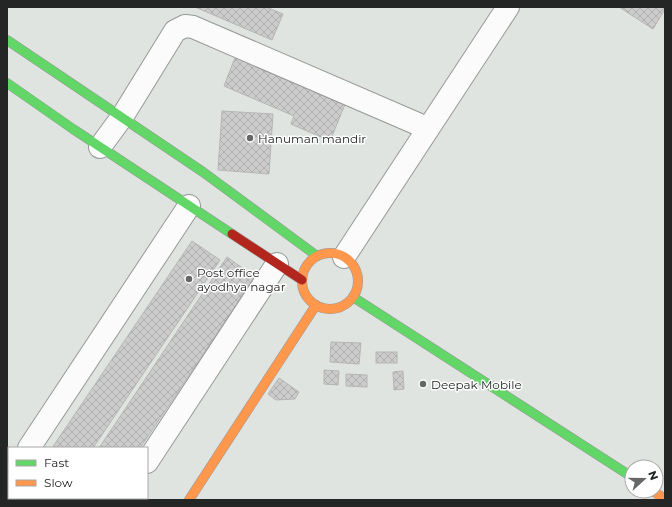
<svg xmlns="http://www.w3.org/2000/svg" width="672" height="507" viewBox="0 0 672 507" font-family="Montserrat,sans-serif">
<defs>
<pattern id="building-cross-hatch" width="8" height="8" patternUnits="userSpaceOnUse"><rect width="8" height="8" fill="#cbcccb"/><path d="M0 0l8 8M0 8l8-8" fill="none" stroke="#aeafae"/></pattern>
</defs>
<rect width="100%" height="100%" fill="#dfe4e1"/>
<g fill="url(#building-cross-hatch)" stroke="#b5b6b4">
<path d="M195 7H266L283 14 272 40Z"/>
<path d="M619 7H665V9L653 29Z"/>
<path d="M236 55 346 102 330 141 291 124 294 116 224 86Z"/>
<path d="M222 111 273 114 269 174 218 170Z"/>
<path d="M192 241 220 260 93 448H52Z"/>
<path d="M227 257 255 277 140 448H99Z"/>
<path d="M331 342 361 343 359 364 330 362Z"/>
<rect x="376" y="352" width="21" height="11"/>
<path d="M324 370 339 371 338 385 324 384Z"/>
<path d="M403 371 404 389 394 390 393 372Z"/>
<path d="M346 374 367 375V387L346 386Z"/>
<path d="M279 378 299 392 295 399 276 400 268 394Z"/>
<path d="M18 498H59L58 500H17Z"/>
<path d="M65 498H107L105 500H64Z"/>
</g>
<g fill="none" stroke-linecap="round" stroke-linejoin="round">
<defs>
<g id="street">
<path d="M100 147 122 117 175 31 185 26 193 27 427 128"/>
<path d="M344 257 508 7"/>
<path d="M29 448 189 206"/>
<path d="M147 462 277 264"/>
<path d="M7 481 9 477"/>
<path d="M122 500 123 498"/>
</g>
<g id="fast">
<path d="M7 40 203 172 317 256"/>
<path d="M7 83 73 129 232 234"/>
<path d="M353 297 632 477"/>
</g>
<g id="slow">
<circle cx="330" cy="281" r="28"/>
<path d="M653 491 665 499"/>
<path d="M189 500 316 305"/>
</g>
<path id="jam" d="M232 234 302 280"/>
</defs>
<use href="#street" stroke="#969997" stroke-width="24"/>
<use href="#fast" stroke="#969997" stroke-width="10"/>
<use href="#slow" stroke="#969997" stroke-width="10"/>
<use href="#jam" stroke="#969997" stroke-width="10"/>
<use href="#street" stroke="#fafbfa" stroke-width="22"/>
<use href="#fast" stroke="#63d668" stroke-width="9"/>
<use href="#slow" stroke="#ff974d" stroke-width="9"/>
<use href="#jam" stroke="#b3261e" stroke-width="9"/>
</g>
<g fill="#656866" stroke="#fff" stroke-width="1.5">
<circle cx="250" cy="138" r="4"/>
<circle cx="189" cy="279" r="4"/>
<circle cx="423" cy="384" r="4"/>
</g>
<g text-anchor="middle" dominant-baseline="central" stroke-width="3" stroke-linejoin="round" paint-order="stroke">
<g font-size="12" fill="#232624" stroke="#fff" text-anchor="start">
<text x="258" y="138">Hanuman mandir</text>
<text x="197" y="272">Post office<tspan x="197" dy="14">ayodhya nagar</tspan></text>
<text x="431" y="384">Deepak Mobile</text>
</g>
</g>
<rect width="672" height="507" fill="none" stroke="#232624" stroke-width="16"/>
<rect x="8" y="447" width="140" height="52" fill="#ffffff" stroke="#a7a8a7"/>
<rect x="16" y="460" width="20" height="6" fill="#63d668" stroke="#a7a8a7"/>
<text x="44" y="467" font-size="12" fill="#232624">Fast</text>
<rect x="16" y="480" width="20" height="6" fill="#ff974d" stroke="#a7a8a7"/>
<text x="44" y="487" font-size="12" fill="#232624">Slow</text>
<g transform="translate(644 479) rotate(69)"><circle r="19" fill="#ffffff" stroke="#a7a8a7"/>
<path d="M0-3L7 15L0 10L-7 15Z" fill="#656866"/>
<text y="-6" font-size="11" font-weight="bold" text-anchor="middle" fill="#232624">N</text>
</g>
</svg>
